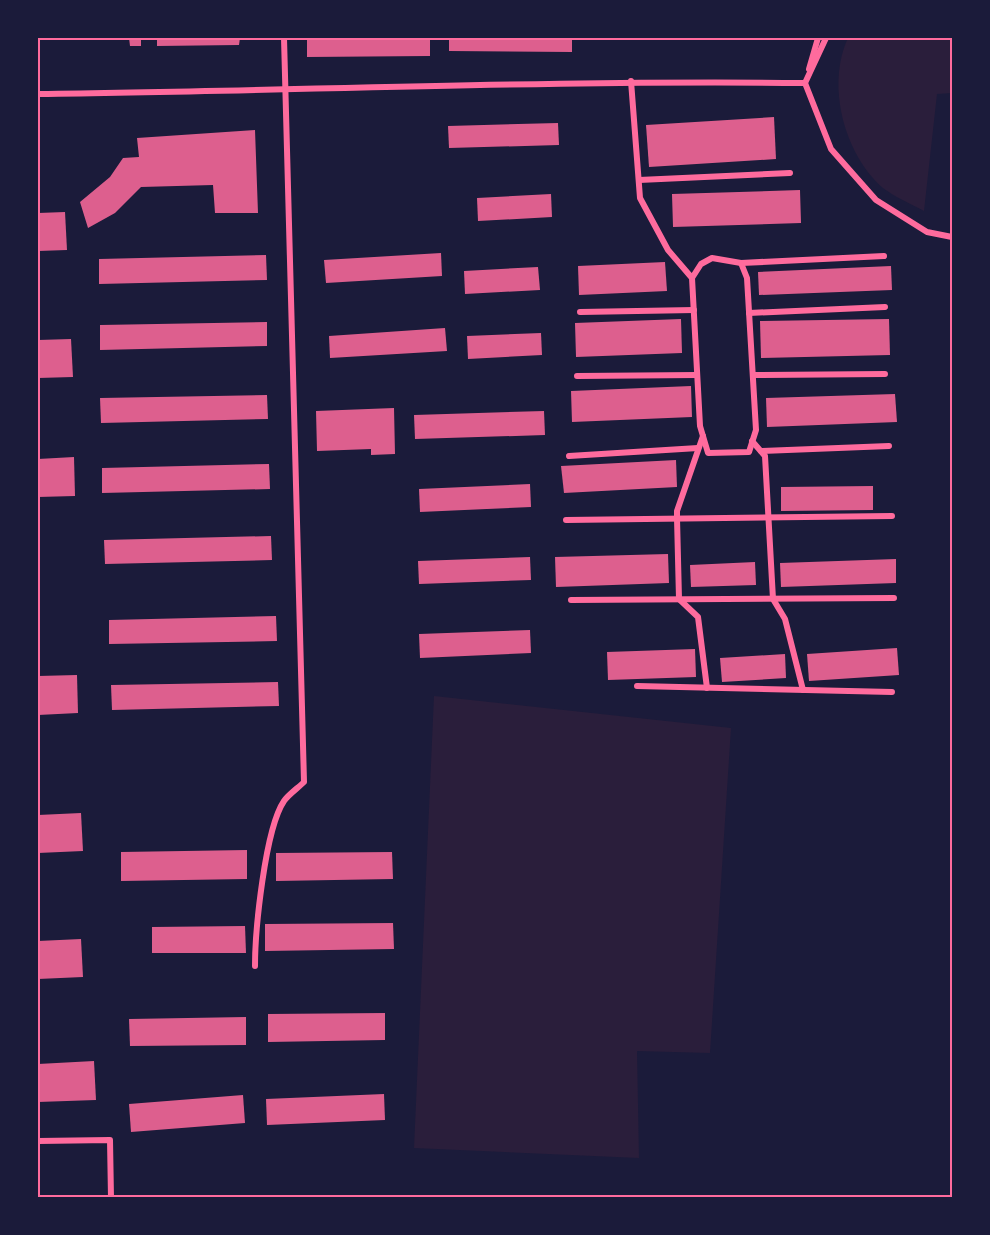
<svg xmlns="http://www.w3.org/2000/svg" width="990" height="1235" viewBox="0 0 990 1235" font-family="'DM Sans',sans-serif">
<rect width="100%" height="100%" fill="#1b1b3a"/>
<g fill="#2a1e3b">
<path d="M848 38H952V93L937 94 924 211C911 204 895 197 883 188 844 154 826 85 848 38Z"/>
<path d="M434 696 731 728 710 1053 637 1051 639 1158 414 1148Z"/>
</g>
<g fill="#dd5f8e">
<path d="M129 38H141V46H130Z"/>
<path d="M157 38H240L239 45 157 46Z"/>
<path d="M307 38H430V56L307 57Z"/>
<path d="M449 38H572V52L449 51Z"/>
<path d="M774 117 776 159 649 167 646 125Z"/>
<path d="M558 123 559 145 449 148 448 126Z"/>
<path d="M255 130 258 213H215L213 185 141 187 115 213 88 228 80 202 110 177 123 158 139 157 137 138Z"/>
<path d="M800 190 801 223 673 227 672 194Z"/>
<path d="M551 194 552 217 478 221 477 198Z"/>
<path d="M65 212 67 250 38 251V213Z"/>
<path d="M441 253 442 276 326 283 324 260Z"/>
<path d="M266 255 267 280 99 284V259Z"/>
<path d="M665 262 667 291 579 295 578 266Z"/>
<path d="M891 266 892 290 759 295 758 272Z"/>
<path d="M538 267 540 290 465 294 464 271Z"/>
<path d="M681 319 682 353 576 357 575 323Z"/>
<path d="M889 319 890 355 761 358 760 321Z"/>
<path d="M267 322V346L100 350V325Z"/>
<path d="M445 328 447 351 330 358 329 336Z"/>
<path d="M541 333 542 355 468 359 467 336Z"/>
<path d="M71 339 73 377 38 378V340Z"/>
<path d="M691 386 692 417 572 422 571 391Z"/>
<path d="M895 394 897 422 767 427 766 398Z"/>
<path d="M267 395 268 419 101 423 100 398Z"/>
<path d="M394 408 395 454 371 455V449L317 451 316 411Z"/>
<path d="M544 411 545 435 415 439 414 415Z"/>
<path d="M74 457 75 496 38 497V459Z"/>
<path d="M676 460 677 487 564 493 561 466Z"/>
<path d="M269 464 270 489 102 493V468Z"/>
<path d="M530 484 531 507 420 512 419 489Z"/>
<path d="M873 486V510L781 511V487Z"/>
<path d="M271 536 272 560 105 564 104 540Z"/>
<path d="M668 554 669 583 556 587 555 557Z"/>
<path d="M530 557 531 580 419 584 418 561Z"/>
<path d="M896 559V583L781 587 780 563Z"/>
<path d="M755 562 756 585 691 587 690 565Z"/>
<path d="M276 616 277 641 109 644V620Z"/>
<path d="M530 630 531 653 420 658 419 634Z"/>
<path d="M897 648 899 675 809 681 807 654Z"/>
<path d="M695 649 696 677 608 680 607 652Z"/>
<path d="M785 654 786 678 722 682 720 658Z"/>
<path d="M77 675 78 713 38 715V676Z"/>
<path d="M278 682 279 706 112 710 111 685Z"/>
<path d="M81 813 83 851 38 853V815Z"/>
<path d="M247 850V879L121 881V852Z"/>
<path d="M392 852 393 879 276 881V853Z"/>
<path d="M393 923 394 949 265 951V924Z"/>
<path d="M245 926 246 953H152V927Z"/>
<path d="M81 939 83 977 38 979V941Z"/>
<path d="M385 1013V1040L268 1042V1014Z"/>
<path d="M246 1017V1045L130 1046 129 1019Z"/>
<path d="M94 1061 96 1100 38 1102V1064Z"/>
<path d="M384 1094 385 1120 267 1125 266 1099Z"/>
<path d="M243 1095 245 1123 131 1132 129 1104Z"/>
</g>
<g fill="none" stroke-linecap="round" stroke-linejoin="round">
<g stroke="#ff6b9d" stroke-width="6">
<path d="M809 69 818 38"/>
<path d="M631 81 640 198 668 250 692 278 700 426 708 453 749 452 756 430 747 278 741 263 712 258 701 264 692 278"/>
<path d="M805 83 831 149 876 200 927 232 952 237"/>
<path d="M805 83 826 38"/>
<path d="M38 94C293 91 549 80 805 83"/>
<path d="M639 180 790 173"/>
<path d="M741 263 884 256"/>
<path d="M580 312 694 310"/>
<path d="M749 313 885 307"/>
<path d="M753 375 885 374"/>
<path d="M577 376 697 375"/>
<path d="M703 436 677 511V518L679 599 698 617 707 688"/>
<path d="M752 441 765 456 773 599 785 619 803 690"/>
<path d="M761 451 889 446"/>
<path d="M569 456 698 448"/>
<path d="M566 520 892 516"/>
<path d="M571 600 894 598"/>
<path d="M637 686 892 692"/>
<path d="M255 966C255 931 265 829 284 801 289 794 298 788 304 782L284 38"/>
<path d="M38 1141 110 1140 111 1198"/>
</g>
</g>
<rect width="990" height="1235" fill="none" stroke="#1b1b3a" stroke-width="78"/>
<rect x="39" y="39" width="912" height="1157" fill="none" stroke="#ff6b9d" stroke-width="2"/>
</svg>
